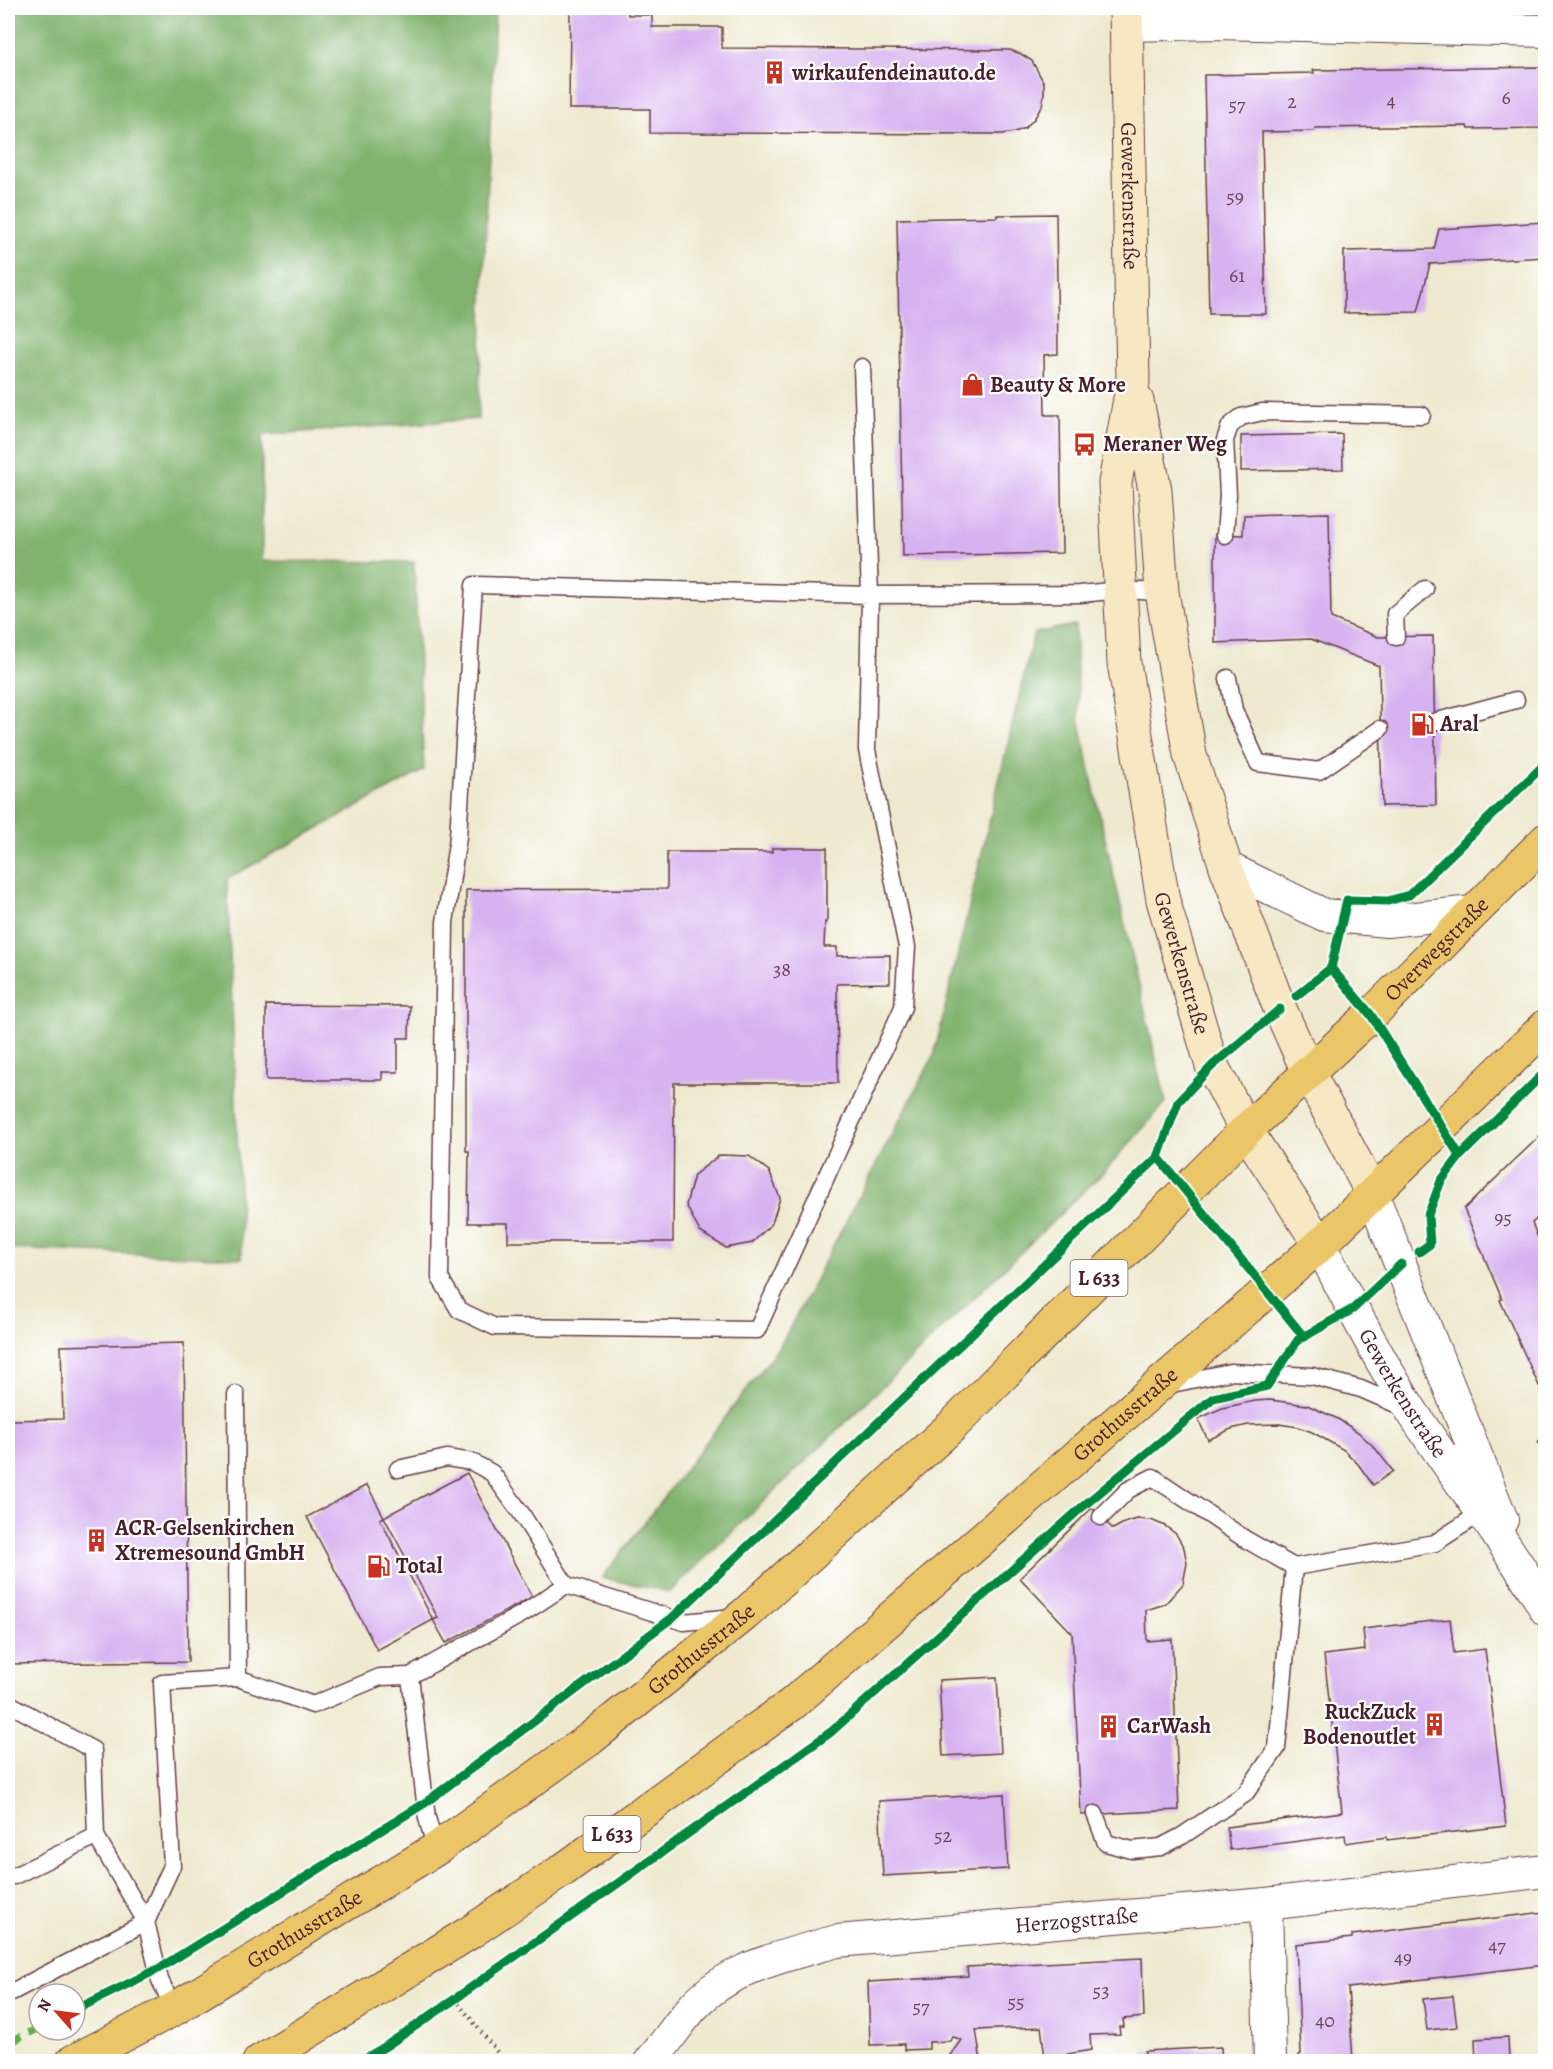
<svg xmlns="http://www.w3.org/2000/svg" width="1553" height="2069" viewBox="0 0 1553 2069" font-family="Alegreya,serif">
<rect width="100%" height="100%" fill="#fff"/>
<filter id="ink" filterUnits="userSpaceOnUse"><feTurbulence type="fractalNoise" baseFrequency=".0167" numOctaves="2"/><feDisplacementMap in="SourceGraphic" scale="12" xChannelSelector="R" yChannelSelector="G"/><feConvolveMatrix kernelMatrix="1 2 1 2 8 2 1 2 1" color-interpolation-filters="sRGB"/></filter>
<filter id="wash" filterUnits="userSpaceOnUse"><feTurbulence type="fractalNoise" baseFrequency=".008" numOctaves="4" result="noise"/><feDisplacementMap in="SourceGraphic" scale="24" xChannelSelector="R" yChannelSelector="G"/><feGaussianBlur stdDeviation="1.35" result="paint"/><feColorMatrix in="noise" values="0 0 0 0 0 0 0 0 0 0 0 0 0 0 0 0 0 1.4 0 .05"/><feComposite in="paint" operator="in"/></filter>
<g filter="url(#wash)">
<rect width="100%" height="100%" fill="#eee9cf"/>
<g fill="#81b36e" stroke="#66694c" stroke-width="1.5">
<path d="M8 8H495L478 419 262 435V561L414 562 424 770 227 879 242 1258 8 1249Z"/>
<path d="M1075 625 1079 718 1098 808 1166 1102 1106 1170 670 1592 602 1578 780 1346 934 1055 1034 633Z"/>
</g>
<g id="blocks">
<g fill="#d7b2f0">
<path d="M570 8H628V15H652V27H722V48L1010 50 1021 54 1032 61 1044 83V93L1042 106 1034 119 1025 128 1015 132 1003 134 650 133V109H569Z"/>
<path d="M1545 67V128L1468 129 1467 126 1315 128 1314 131 1262 132 1266 314H1209L1204 75 1314 73 1313 70Z"/>
<path d="M1056 214 1058 354 1044 355 1045 415H1060L1062 553 903 556 897 219 997 217V215Z"/>
<path d="M1545 222V257L1430 264 1418 312 1344 313V251L1434 249 1439 229Z"/>
<path d="M1342 434 1343 469 1241 471V436Z"/>
<path d="M1329 513 1331 618 1378 637 1433 636 1436 805 1382 806 1379 666 1311 639 1215 643V534L1243 535 1244 515Z"/>
<path d="M772 848H827V922H825L824 947H837V956L890 955V983L837 984 838 1083H674L673 1242H508V1223H468L469 1151H466V890L667 889V852H772Z"/>
<path d="M266 1005 410 1006 409 1038H398V1072H382V1080H266Z"/>
<path d="M1545 1131V1211L1532 1223 1545 1255V1383L1539 1386 1500 1300 1502 1299 1464 1209Z"/>
<path d="M720 1155 749 1156 769 1171 780 1198 772 1223 752 1243 726 1248 700 1232 686 1205 694 1175Z"/>
<path d="M184 1343 188 1662 8 1664V1420L63 1419 61 1346Z"/>
<path d="M1270 1400 1307 1405 1338 1419 1358 1432 1375 1448 1393 1471 1373 1485 1358 1464 1344 1450 1312 1432 1298 1427 1279 1424 1248 1425 1231 1429 1208 1440 1198 1419 1222 1408 1255 1401Z"/>
<path d="M1545 1439V1459L1538 1442Z"/>
<path d="M467 1473 532 1597 446 1643 433 1620 438 1618 384 1517 380 1519 433 1620 377 1650 307 1517 367 1485 384 1517Z"/>
<path d="M1092 1508 1113 1529 1124 1523 1137 1519 1151 1520 1165 1526 1176 1534 1184 1548 1187 1563 1183 1584 1165 1604 1146 1610 1147 1641 1172 1639 1179 1810 1081 1815 1072 1633 1020 1578Z"/>
<path d="M1450 1619 1454 1653 1485 1649 1506 1826 1387 1840V1837L1346 1843 1345 1835 1230 1850 1227 1827 1342 1812 1324 1655 1365 1650 1363 1629Z"/>
<path d="M997 1677 1001 1753 943 1756 939 1680Z"/>
<path d="M1004 1794 1008 1869 883 1876 879 1801Z"/>
<path d="M1545 1912V1965L1348 1988 1353 2061H1300L1299 2055 1301 2054 1296 1944 1352 1938V1935Z"/>
<path d="M1142 1958 1144 2017 1123 2019 1124 2027H1119L1120 2034 1090 2035 1091 2050 1067 2054 1068 2061H1050L1049 2057H1045L1041 2027 976 2030 981 2061H948V2058L961 2040 952 2036 950 2041 929 2042V2049L904 2050V2044L870 2045 868 1982 968 1976 967 1967Z"/>
<path d="M1453 1996 1457 2027 1427 2030 1423 1999Z"/>
<path d="M1508 2037 1509 2061H1476L1475 2039Z"/>
<path d="M1221 2047 1222 2061H1146L1145 2051Z"/>
</g>
</g>
</g>
<g filter="url(#ink)">
<use href="#blocks" fill-opacity="0" stroke="#633d44" stroke-width="1.5"/>
<g fill="none" stroke-linecap="round" stroke-linejoin="round">
<defs>
<g id="lane">
<path d="M862 367 870 595 867 750 907 947 903 1007 757 1330 495 1327 459 1310 440 1278 445 922 458 837 474 585 870 595 1080 594 1120 590 1162 592"/>
<path d="M1225 535 1228 495 1225 440 1230 426 1241 417 1262 412 1422 415"/>
<path d="M1396 637 1395 614 1425 589"/>
<path d="M1228 678 1234 710 1258 763 1319 771 1380 729"/>
<path d="M1434 722 1516 700"/>
<path d="M1167 1385 1230 1372 1312 1376 1361 1389 1407 1409"/>
<path d="M398 1469 447 1458 472 1462 492 1473 521 1513 566 1585"/>
<path d="M1101 1517 1128 1490 1153 1477 1245 1539 1294 1567 1435 1543 1482 1512"/>
<path d="M238 1678 313 1705 380 1677 410 1676"/>
<path d="M8 1703 93 1750 96 1836 146 1922 160 1980 174 2009"/>
<path d="M1095 1814 1106 1843 1132 1850 1161 1847 1182 1836 1245 1794 1277 1748 1294 1567"/>
<path d="M436 1849 427 1818 410 1676 522 1614 566 1585 684 1622 734 1617"/>
<path d="M14 1876 96 1836"/>
<path d="M8 1994 146 1922 172 1866 162 1683 238 1678 236 1394"/>
</g>
<g id="street">
<path d="M1127 25 1217 23 1546 31"/>
<path d="M1226 867 1324 915 1387 921 1473 912"/>
<path d="M1372 1193 1502 1520"/>
<path id="s1" d="M1320 1245C1349 1301 1378 1359 1413 1413 1456 1479 1506 1541 1546 1610"/>
<path d="M1266 1904 1270 2062"/>
<path id="s2" d="M650 2062C665 2044 678 2024 693 2007 729 1967 787 1955 837 1941L1266 1904 1546 1871"/>
</g>
<g id="secondary">
<path id="s3" d="M1126 8 1133 382 1115 483 1124 663 1163 900 1212 1066 1246 1130 1320 1245"/>
<path d="M1137 401 1155 490 1162 592 1190 755 1226 867 1280 1009 1309 1074 1372 1193"/>
</g>
<g id="primary">
<path id="s4" d="M72 2062 174 2009 436 1849 591 1738 744 1615 952 1426 1246 1130 1371 1015 1546 840"/>
<path id="s5" d="M259 2062 469 1933 563 1870 792 1704 1320 1245 1546 1026"/>
</g>
</defs>
<use href="#lane" stroke="#633d44" stroke-width="19"/>
<use href="#street" stroke="#633d44" stroke-width="34"/>
<use href="#secondary" stroke="#633d44" stroke-width="35"/>
<use href="#primary" stroke="#633d44" stroke-width="35"/>
<path stroke="#633d44" stroke-width="4" stroke-dasharray="1.5 4.5" stroke-linecap="butt" d="M455 1999 505 2062"/>
<use href="#lane" stroke="#fff" stroke-width="16"/>
<use href="#street" stroke="#fff" stroke-width="32"/>
<use href="#secondary" stroke="#f7e8c3" stroke-width="33"/>
<use href="#primary" stroke="#ebc669" stroke-width="33"/>
<path stroke="#57b146" stroke-width="8" stroke-dasharray="15 8" stroke-linecap="butt" d="M8 2043 39 2028"/>
<defs>
<g id="cycleway">
<path d="M1331 968 1347 900 1388 901 1409 895 1546 763"/>
<path d="M1296 996 1331 968 1371 1015 1460 1156 1441 1181 1428 1215 1430 1244 1419 1252"/>
<path d="M1460 1156 1546 1071"/>
<path d="M1158 1157 1304 1337"/>
<path d="M75 2010 158 1969 425 1803 672 1618 1158 1157 1178 1102 1212 1066 1280 1009"/>
<path d="M359 2062 386 2046 455 1999 831 1732 1081 1508 1213 1398 1267 1386 1298 1340 1353 1309 1401 1264"/>
</g>
</defs>
<use href="#cycleway" stroke="#fff" stroke-width="13"/>
<use href="#cycleway" stroke="#00873e" stroke-width="9"/>
</g>
</g>
<defs>
<symbol id="building-bare" viewBox="-9 -9 18 18"><path d="M-4-6H4V6H1V3H-1V6H-4ZM-2.5-4.3h1.7v1.8h-1.7ZM.8-4.3h1.7v1.8H.8ZM-2.5-1h1.7V.8h-1.7ZM.8-1h1.7V.8H.8Z" fill="#c8321e" stroke="#fff" stroke-width="2.5" paint-order="stroke"/></symbol>
<symbol id="shop-bare" viewBox="-9 -9 18 18"><path d="M-5-2.5h2.3a2.7 3.5 0 0 1 5.4 0H5L5.5 6h-11ZM-1.5-2.5h3a1.5 2.3 0 0 0-3 0Z" fill="#c8321e" stroke="#fff" stroke-width="2.5" paint-order="stroke"/></symbol>
<symbol id="bus-bare" viewBox="-9 -9 18 18"><path d="M-5-6H5V4H4V6H2V4H-2V6H-4V4H-5ZM-3.5-4V0h7V-4ZM-3.5 1.2v1.5H-2V1.2ZM2 1.2v1.5H3.5V1.2Z" fill="#c8321e" stroke="#fff" stroke-width="2.5" paint-order="stroke"/></symbol>
<symbol id="fuel-bare" viewBox="-9 -9 18 18"><path d="M-5.5-6h7V0h2V4h1.3V-2.5L3-4.5l.8-.8L6-3V5H2.5V1h-1V6h-7ZM-4.2-4.7v3.2H.2V-4.7Z" fill="#c8321e" stroke="#fff" stroke-width="2.5" paint-order="stroke"/></symbol>
</defs>
<g fill-rule="evenodd">
<use href="#building-bare" x="758" y="56" width="33" height="33"/>
<use href="#shop-bare" x="956" y="368" width="33" height="33"/>
<use href="#bus-bare" x="1068" y="428" width="33" height="33"/>
<use href="#fuel-bare" x="1406" y="708" width="33" height="33"/>
<use href="#building-bare" x="80" y="1524" width="33" height="33"/>
<use href="#fuel-bare" x="362" y="1550" width="33" height="33"/>
<use href="#building-bare" x="1418" y="1708" width="33" height="33"/>
<use href="#building-bare" x="1092" y="1710" width="33" height="33"/>
</g>
<g text-anchor="middle" dominant-baseline="central" stroke-width="4.5" stroke-linejoin="round" paint-order="stroke">
<g font-size="20" fill="#6d445c">
<text x="1506" y="97">6</text>
<text x="1391" y="100">4</text>
<text x="1292" y="101">2</text>
<text x="1237" y="104">57</text>
<text x="1235" y="196">59</text>
<text x="1237" y="275">61</text>
<text x="782" y="969">38</text>
<text x="1503" y="1217">95</text>
<text x="943" y="1835">52</text>
<text x="1497" y="1945">47</text>
<text x="1403" y="1957">49</text>
<text x="1101" y="1990">53</text>
<text x="1016" y="2001">55</text>
<text x="921" y="2006">57</text>
<text x="1325" y="2020">40</text>
</g>
<g fill="#fff" stroke="#80626b" stroke-width="1.5">
<rect x="1070.5" y="1260" width="57" height="36" rx="4.5"/>
<rect x="583.5" y="1816" width="57" height="36" rx="4.5"/>
</g>
<g font-size="21" font-weight="bold" fill="#4a1f2b">
<text x="1099" y="1278">L 633</text>
<text x="612" y="1834">L 633</text>
</g>
<g font-size="22" font-weight="bold" fill="#4a1f2b" stroke="#fff" text-anchor="start">
<text x="792" y="73">wirkaufendeinauto.de</text>
<text x="990" y="385">Beauty &amp; More</text>
<text x="1103" y="444">Meraner Weg</text>
<text x="1440" y="724">Aral</text>
<text x="115" y="1528">ACR-Gelsenkirchen<tspan x="115" dy="25">Xtremesound GmbH</tspan></text>
<text x="396" y="1566">Total</text>
<text x="1416" y="1712" text-anchor="end">RuckZuck<tspan x="1416" dy="25">Bodenoutlet</tspan></text>
<text x="1127" y="1726">CarWash</text>
</g>
<g font-size="22" fill="#4a1f2b" stroke="#fff">
<text stroke="none"><textPath href="#s3" startOffset="188">Gewerkenstraße</textPath></text>
<text stroke="none"><textPath href="#s4" startOffset="1770">Overwegstraße</textPath></text>
<text stroke="none"><textPath href="#s3" startOffset="963">Gewerkenstraße</textPath></text>
<text stroke="none"><textPath href="#s1" startOffset="170">Gewerkenstraße</textPath></text>
<text stroke="none"><textPath href="#s5" startOffset="1084">Grothusstraße</textPath></text>
<text stroke="none"><textPath href="#s4" startOffset="754">Grothusstraße</textPath></text>
<text stroke="none"><textPath href="#s2" startOffset="471">Herzogstraße</textPath></text>
<text stroke="none"><textPath href="#s4" startOffset="268">Grothusstraße</textPath></text>
</g>
</g>
<rect width="1553" height="2069" fill="none" stroke="#fff" stroke-width="30"/>
<g transform="translate(57 2012) rotate(298)"><circle r="28" fill="#ffffff" stroke="#b7a5aa" stroke-width="1.5"/>
<path d="M0-4.5L10 22L0 15L-10 22Z" fill="#c8321e"/>
<text y="-9" font-size="16" font-weight="bold" text-anchor="middle" fill="#4a1f2b">N</text>
</g>
</svg>
